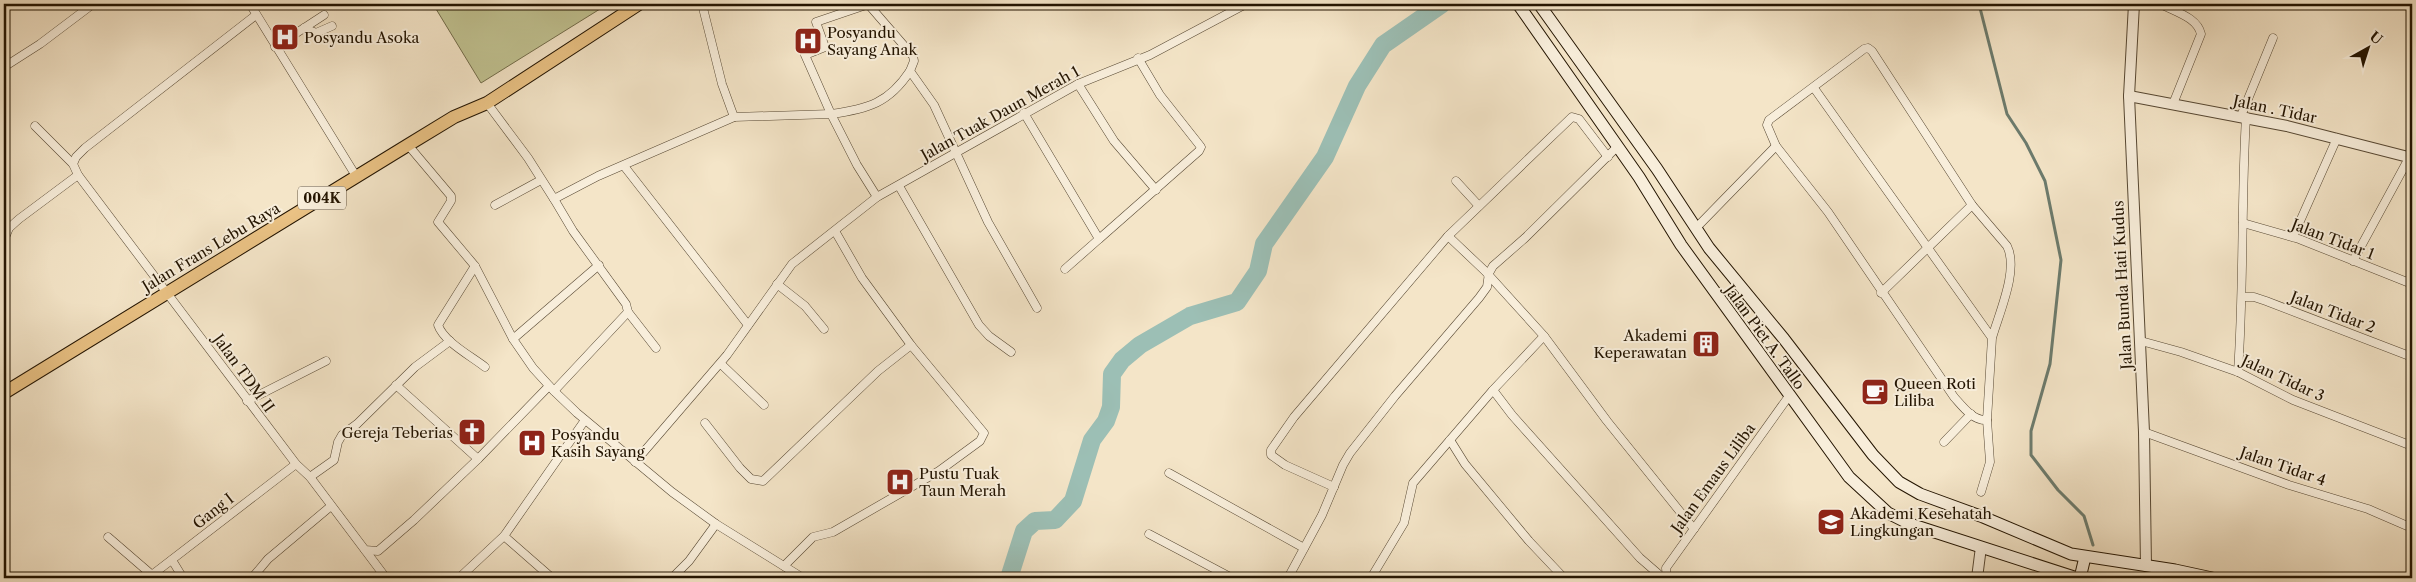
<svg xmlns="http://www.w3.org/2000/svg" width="2416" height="582" viewBox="0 0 2416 582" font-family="'Libre Caslon Text',serif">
<rect width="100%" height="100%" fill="#f4e5c8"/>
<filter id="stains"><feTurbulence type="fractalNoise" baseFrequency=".004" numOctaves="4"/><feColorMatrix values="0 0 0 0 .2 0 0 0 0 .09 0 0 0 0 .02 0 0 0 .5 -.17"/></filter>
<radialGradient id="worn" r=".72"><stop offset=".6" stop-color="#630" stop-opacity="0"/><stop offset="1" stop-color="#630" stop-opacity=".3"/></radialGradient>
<path fill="#c1c392" stroke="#726c4a" d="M433 4H608L481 83Z"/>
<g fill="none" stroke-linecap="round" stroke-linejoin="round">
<path stroke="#6c7b6d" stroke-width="3" d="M1979 4 2007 114 2026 143 2045 181 2061 260 2050 364 2031 431V455L2058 490 2084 516 2093 545"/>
<path stroke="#9cbfb5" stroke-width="18" d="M1009 578 1024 531 1035 521 1055 520 1073 501 1092 440 1106 421 1111 407 1112 374 1122 360 1140 345 1190 316 1237 302 1258 271 1264 244 1325 157 1357 86 1383 45 1442 4"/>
<defs>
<g id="minor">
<path d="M250 4 356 176"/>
<path d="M702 4 722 84 734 117 831 114 857 165 877 197"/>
<path d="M868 4 913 56 914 61 910 71 934 105 988 222 1037 308"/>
<path d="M869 4 816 22 825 47 805 55 831 114C868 109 889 103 910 71"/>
<path d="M2161 4C2175 12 2197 17 2201 34L2173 104"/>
<path d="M256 15 85 148 76 157 73 164 78 175 296 464 310 477 365 550 378 551 414 520 478 459 549 386"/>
<path d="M304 28 316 33 332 26"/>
<path d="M275 47 324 15"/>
<path d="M4 67 40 44 93 4"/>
<path d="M1078 84 1114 141 1156 190"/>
<path d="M1814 88 1992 338 1987 420C1973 421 1963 407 1954 397L1828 212 1776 146 1767 125 1769 120 1864 49 1868 48 1872 51 1972 205 2007 246C2019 270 1999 313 1992 338"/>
<path d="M487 103 528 158 554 199 598 176 734 117"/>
<path d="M1024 113 1099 239 1199 151 1201 147 1160 95 1138 58"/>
<path d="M2241 116 2273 38"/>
<path d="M35 126 73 164"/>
<path d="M408 145 451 196V201L438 222 475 266 513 339 533 368 554 391 577 413 672 492 716 524 803 578"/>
<path d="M624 166 748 325"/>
<path d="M1456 181 1479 206"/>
<path d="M899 186 979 325 989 336 1011 352"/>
<path d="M495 205 541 180"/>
<path d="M2243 223 2299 239 2412 284"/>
<path d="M1696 228 1776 146"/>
<path d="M1448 236 1485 271 1544 336 1607 421 1694 529"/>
<path d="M2293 237 2337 138"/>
<path d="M4 240 9 228 19 219 78 175"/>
<path d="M2353 261 2409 158"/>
<path d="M475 266 438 325C444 342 471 356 485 367"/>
<path d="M1065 269 1099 239"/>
<path d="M777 284 805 306 824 329"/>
<path d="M1881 293 1972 205"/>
<path d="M2242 297H2254L2266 301 2412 357"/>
<path d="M628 312 656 348"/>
<path d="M513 339 599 265"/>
<path d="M2141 341 2181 352 2238 372 2293 400 2412 446"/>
<path d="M721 364 764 405"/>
<path d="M2238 372C2244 287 2241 202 2246 117"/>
<path d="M396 385 478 459"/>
<path d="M1493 390 1512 415 1640 558 1663 578"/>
<path d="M554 391 628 312 626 304 573 231 554 199"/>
<path d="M247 401 326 361"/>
<path d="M705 423 740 468 751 479 763 481 878 371 911 345"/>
<path d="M2144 432 2289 485 2368 509 2412 528"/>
<path d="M1450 440 1465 464 1529 541 1564 578"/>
<path d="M1944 442 1971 414"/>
<path d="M635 462 727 355 792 264 877 197 1078 84 1150 55 1246 4"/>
<path d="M1169 473 1304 548"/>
<path d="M310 477 334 460 338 442 342 435 357 424 415 367 450 341"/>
<path d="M1334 487 1285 465 1271 455V450L1294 417 1448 236 1572 117 1579 119 1608 157"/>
<path d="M1981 492 1990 462 1987 420"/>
<path d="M1149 534 1232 578"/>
<path d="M504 536 552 578"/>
<path d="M108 537 152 575"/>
<path d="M365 550 386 578"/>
<path d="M172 560 183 578"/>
<path d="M784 566 813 537 833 532 939 471 980 441 984 433 911 345 862 278 835 231"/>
<path d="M148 578 296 464"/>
<path d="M252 578 268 559 331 506"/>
<path d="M459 578 504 536 585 420"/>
<path d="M672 578 689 561 716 524"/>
<path d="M1288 578 1322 515 1343 465 1350 453 1395 396 1479 298 1487 287 1489 273 1493 266 1525 238 1617 147"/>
<path d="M1371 578 1404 523 1413 483 1493 390 1544 336"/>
<path d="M1667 578 1666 568 1789 396"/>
</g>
<g id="tertiary">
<path d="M2134 4 2129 96 2144 432 2146 566"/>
<path d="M2129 96 2287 126 2412 158"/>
<path d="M1977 578 1981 547"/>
</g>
<g id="secondary">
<path d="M1518 4 1639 177 1681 245 1849 477 1888 513 1910 524 2077 578"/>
<path d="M1539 4 1657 169 1709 248 1784 339 1873 455 1899 482 1920 494 1983 517 2071 554 2175 570 2212 578"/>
<path d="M2080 578 2085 557"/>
</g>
<path id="primary" d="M4 393 408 145 454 117 487 103 639 4"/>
</defs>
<use href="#minor" stroke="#574833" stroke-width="9"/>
<use href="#tertiary" stroke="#574833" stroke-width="12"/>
<use href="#secondary" stroke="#231401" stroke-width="13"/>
<use href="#primary" stroke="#231401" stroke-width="14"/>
<use href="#minor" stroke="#f8eedb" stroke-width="8"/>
<use href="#tertiary" stroke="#f8eedb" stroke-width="10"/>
<use href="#secondary" stroke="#f8eedb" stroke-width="11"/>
<use href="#primary" stroke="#eac284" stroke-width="12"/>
</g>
<defs>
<symbol id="hospital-square" viewBox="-11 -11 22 22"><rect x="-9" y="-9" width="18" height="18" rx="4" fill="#8f2418" stroke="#f8eedb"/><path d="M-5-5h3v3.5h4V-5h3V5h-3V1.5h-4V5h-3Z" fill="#fff"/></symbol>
<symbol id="building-square" viewBox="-11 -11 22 22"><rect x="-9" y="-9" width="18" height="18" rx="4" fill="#8f2418" stroke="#f8eedb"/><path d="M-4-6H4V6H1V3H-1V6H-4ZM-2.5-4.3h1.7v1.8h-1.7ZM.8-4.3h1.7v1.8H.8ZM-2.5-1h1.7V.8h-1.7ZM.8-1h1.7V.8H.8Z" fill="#fff"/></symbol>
<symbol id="cafe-square" viewBox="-11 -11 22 22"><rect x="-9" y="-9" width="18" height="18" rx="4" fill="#8f2418" stroke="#f8eedb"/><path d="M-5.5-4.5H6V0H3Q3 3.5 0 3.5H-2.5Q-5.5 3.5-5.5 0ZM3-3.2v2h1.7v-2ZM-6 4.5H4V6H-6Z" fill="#fff"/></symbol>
<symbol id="church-square" viewBox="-11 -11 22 22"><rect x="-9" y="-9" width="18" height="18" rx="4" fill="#8f2418" stroke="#f8eedb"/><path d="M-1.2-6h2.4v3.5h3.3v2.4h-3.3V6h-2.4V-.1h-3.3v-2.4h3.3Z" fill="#fff"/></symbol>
<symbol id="university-square" viewBox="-11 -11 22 22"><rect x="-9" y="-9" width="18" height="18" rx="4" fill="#8f2418" stroke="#f8eedb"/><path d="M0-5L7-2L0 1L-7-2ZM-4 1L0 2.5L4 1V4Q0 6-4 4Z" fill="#fff"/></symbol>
</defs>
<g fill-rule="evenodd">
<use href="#hospital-square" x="269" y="21" width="32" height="32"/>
<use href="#hospital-square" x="792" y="25" width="32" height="32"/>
<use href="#building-square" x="1690" y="328" width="32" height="32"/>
<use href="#cafe-square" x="1859" y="376" width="32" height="32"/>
<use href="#church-square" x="456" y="416" width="32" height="32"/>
<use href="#hospital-square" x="516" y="427" width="32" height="32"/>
<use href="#hospital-square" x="884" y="466" width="32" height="32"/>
<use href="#university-square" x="1815" y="506" width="32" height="32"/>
</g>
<g text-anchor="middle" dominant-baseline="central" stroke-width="4" stroke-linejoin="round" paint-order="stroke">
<rect fill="#f8eedb" stroke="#635542" stroke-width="1" x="298" y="186.5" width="48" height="23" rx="4"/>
<g font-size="14" font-weight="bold" fill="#231401">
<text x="322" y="198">004K</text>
</g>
<g font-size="15" fill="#231401" stroke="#f8eedb" text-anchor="start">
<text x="827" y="32">Posyandu<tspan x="827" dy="17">Sayang Anak</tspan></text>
<text x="304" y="37">Posyandu Asoka</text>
<text x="1687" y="335" text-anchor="end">Akademi<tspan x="1687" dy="17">Keperawatan</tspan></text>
<text x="1894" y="383">Queen Roti<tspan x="1894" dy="17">Liliba</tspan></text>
<text x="453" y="432" text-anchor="end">Gereja Teberias</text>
<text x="551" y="434">Posyandu<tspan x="551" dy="17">Kasih Sayang</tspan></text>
<text x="919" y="473">Pustu Tuak<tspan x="919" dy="17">Taun Merah</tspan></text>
<text x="1850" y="513">Akademi Kesehatah<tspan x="1850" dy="17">Lingkungan</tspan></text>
</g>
<g font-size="15" fill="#231401" stroke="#f8eedb">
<text transform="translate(2275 109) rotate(12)">Jalan . Tidar</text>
<text transform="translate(1000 113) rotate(-29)">Jalan Tuak Daun Merah 1</text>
<text transform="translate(2333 239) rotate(21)">Jalan Tidar 1</text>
<text transform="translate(211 247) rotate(-31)">Jalan Frans Lebu Raya</text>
<text transform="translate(2122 285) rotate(-93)">Jalan Bunda Hati Kudus</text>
<text transform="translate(2333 312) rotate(21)">Jalan Tidar 2</text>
<text transform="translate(1765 337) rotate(54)">Jalan Piet A. Tallo</text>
<text transform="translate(244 373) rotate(54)">Jalan TDM II</text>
<text transform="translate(2283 378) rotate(25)">Jalan Tidar 3</text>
<text transform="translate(2283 466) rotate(19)">Jalan Tidar 4</text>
<text transform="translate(1713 478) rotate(-54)">Jalan Emaus Liliba</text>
<text transform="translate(213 511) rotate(-38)">Gang I</text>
</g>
</g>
<rect width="2416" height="582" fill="none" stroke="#f4e5c8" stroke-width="20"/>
<rect x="5" y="5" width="2406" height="572" fill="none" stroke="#231401" stroke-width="2.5"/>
<rect x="10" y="10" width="2396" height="562" fill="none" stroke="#231401"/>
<g transform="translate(2368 48) rotate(39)" stroke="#f8eedb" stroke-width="4" paint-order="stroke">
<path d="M0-4L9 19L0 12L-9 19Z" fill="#231401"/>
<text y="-8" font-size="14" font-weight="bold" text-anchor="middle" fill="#231401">U</text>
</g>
<rect width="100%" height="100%" filter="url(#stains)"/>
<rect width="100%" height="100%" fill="url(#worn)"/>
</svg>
